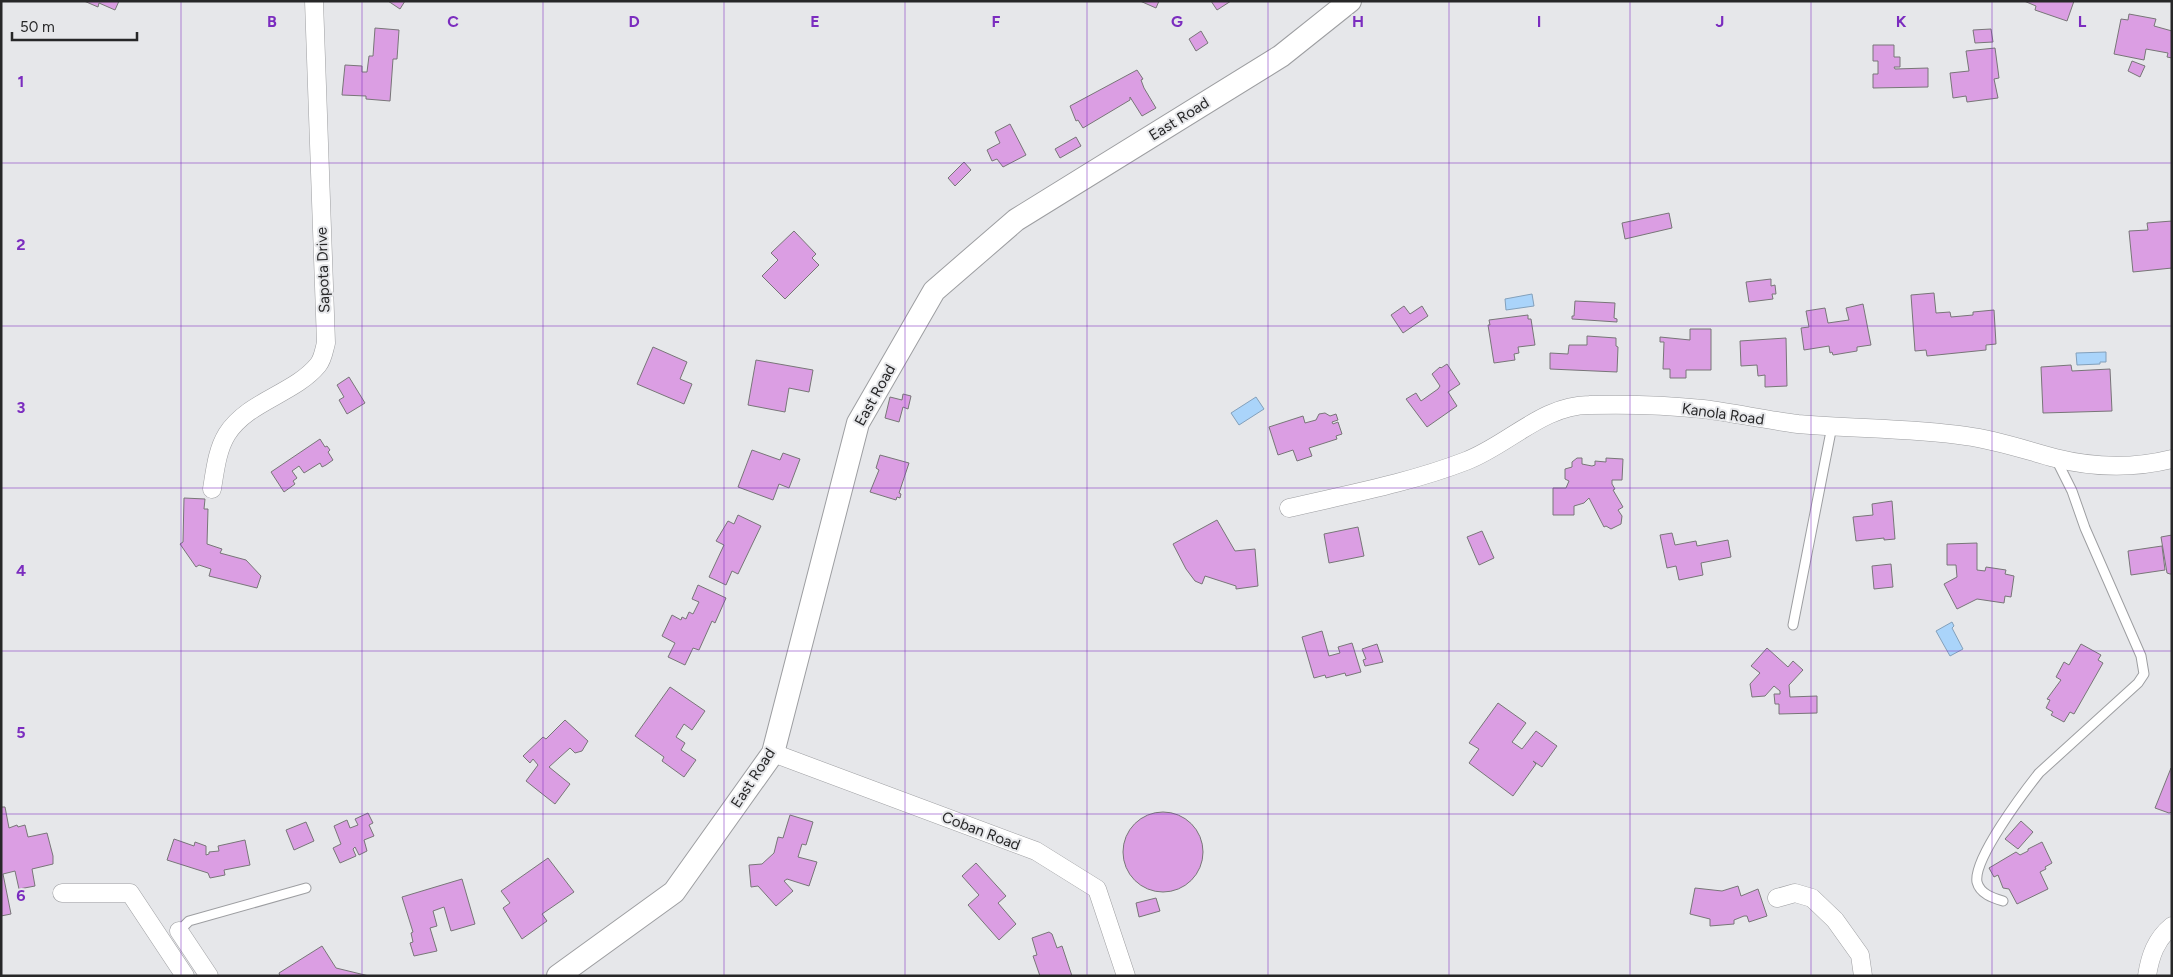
<svg xmlns="http://www.w3.org/2000/svg" width="2173" height="977" viewBox="0 0 2173 977" font-family="Figtree,sans-serif">
<rect width="100%" height="100%" fill="#e6e7ea"/>
<g fill="#aad4fa" stroke="#83a0bb">
<path d="M1532 294 1534 306 1506 310 1505 299Z"/>
<path d="M2106 352V362H2100V364L2077 365 2076 353Z"/>
<path d="M1256 397 1264 409 1239 425 1231 413Z"/>
<path d="M1952 622 1954 626 1952 628 1963 649 1950 656 1936 631Z"/>
</g>
<g fill="#db9ee3" stroke="#787678">
<path d="M84 1H119L115 10 99 3 98 7Z"/>
<path d="M388 1H405L400 9Z"/>
<path d="M1140 1H1159L1156 8Z"/>
<path d="M1211 1H1231L1217 10Z"/>
<path d="M2024 1H2074L2067 21 2035 10 2036 6Z"/>
<path d="M2129 14 2156 19 2154 26 2172 31V58L2167 57 2168 53 2146 49 2144 60 2114 54 2121 19 2128 20Z"/>
<path d="M375 28 399 30 397 59H393L390 101 366 99V96L342 95 345 65 362 66V72H367L369 56H373Z"/>
<path d="M1991 29 1993 42 1975 43 1973 30Z"/>
<path d="M1201 31 1208 43 1196 51 1189 39Z"/>
<path d="M1873 45H1894V57H1900V67H1894L1895 69 1928 68V87L1873 88V74H1878V61H1873Z"/>
<path d="M1995 48 1999 78 1994 79 1998 98 1967 102 1966 96 1953 98 1950 73 1969 71 1966 51Z"/>
<path d="M2132 61 2145 66 2140 77 2128 71Z"/>
<path d="M1137 70 1143 79 1141 80 1144 88 1156 108 1142 116 1130 97V100L1083 128 1078 120 1076 121 1070 106Z"/>
<path d="M1010 124 1026 155 1003 167 997 159 992 161 987 150 1000 143 995 132Z"/>
<path d="M1076 137 1081 146 1060 158 1055 149Z"/>
<path d="M964 162 971 170 955 186 948 178Z"/>
<path d="M1669 213 1672 228 1625 239 1622 223Z"/>
<path d="M2172 221V268L2133 272 2129 231 2148 230 2147 223Z"/>
<path d="M794 231 816 254 812 258 819 265 785 299 762 276 778 260 771 253Z"/>
<path d="M1771 279V286L1775 285 1776 294H1772L1773 299 1749 302 1746 282Z"/>
<path d="M1934 293 1936 313 1950 312 1951 317 1973 315V312L1994 310 1996 344 1986 345V350L1927 356 1926 350 1915 351 1911 295Z"/>
<path d="M1575 301 1615 303 1614 318 1617 319V322L1572 319V316H1574Z"/>
<path d="M1863 304 1871 345 1857 347V351L1833 355 1832 352 1830 353 1829 346 1804 350 1801 328 1809 327 1806 311 1825 308 1828 323 1849 320 1846 308Z"/>
<path d="M1404 306 1410 314 1422 306 1428 316 1403 333 1391 315Z"/>
<path d="M1528 315V319H1531L1535 345 1518 347 1519 353 1514 354 1515 360 1494 363 1488 325H1490L1489 320Z"/>
<path d="M1690 329H1711V370H1686V378H1670V369H1663L1664 342H1660V337L1690 340Z"/>
<path d="M1587 336 1616 338V346L1618 347 1617 372 1550 369V353L1568 354 1569 345H1587Z"/>
<path d="M1786 338 1787 386 1765 387V375L1758 376 1757 365 1741 366 1740 341Z"/>
<path d="M653 347 687 362 680 379 692 384 684 404 637 384Z"/>
<path d="M756 360 813 370 809 392 789 388 785 412 748 405Z"/>
<path d="M1447 364 1460 384 1448 392 1457 406 1427 427 1406 399 1416 393 1421 401 1438 389 1440 386 1432 374 1440 367 1441 368Z"/>
<path d="M2071 365 2072 371 2110 369 2112 411 2043 413 2041 367Z"/>
<path d="M349 377 365 403 347 414 339 400 344 397 337 385Z"/>
<path d="M903 394 911 396 908 409 903 407 899 422 885 418 890 397 902 400Z"/>
<path d="M1325 413 1330 416 1336 414 1338 420 1332 422 1333 424 1338 422 1342 434 1336 436 1337 439 1309 448 1312 456 1297 461 1293 450 1278 455 1269 427 1303 416 1305 423 1316 420 1319 414Z"/>
<path d="M320 439 325 447 327 446 330 450 328 452 333 460 326 465 322 467 320 463 304 473 299 466 292 471 297 478 293 481 295 484 284 492 271 472Z"/>
<path d="M752 450 780 460 783 453 800 459 789 488 779 484 773 500 738 487Z"/>
<path d="M880 455 909 463 899 493 901 494 900 498 897 497 896 500 870 492 879 470 876 468Z"/>
<path d="M1577 458H1582V464L1592 466 1595 465V461L1606 462V458L1623 459 1622 480H1612V484L1615 489 1613 490 1623 507 1618 510 1622 516 1621 524 1611 529 1606 526 1604 527 1589 498 1584 503 1574 506V515H1553V488H1566L1569 481 1565 479V469L1572 467V462Z"/>
<path d="M184 498 205 499 204 509H208L207 544 222 549 220 553 246 560 261 576 257 588 209 576 211 569 199 565 196 567 180 544 183 542Z"/>
<path d="M1892 501 1895 539 1884 540V538L1856 541 1853 517 1873 515 1872 504Z"/>
<path d="M738 515 761 526 738 574 732 571 726 585 709 577 724 545 716 541 728 521 734 524Z"/>
<path d="M1217 520 1235 551 1255 549 1258 586 1236 589V586L1205 576 1202 584 1195 581 1186 569 1173 544Z"/>
<path d="M1358 527 1364 556 1329 563 1324 534Z"/>
<path d="M1482 531 1494 558 1479 565 1467 537Z"/>
<path d="M1672 533 1675 545 1696 541 1697 546 1728 540 1731 557 1701 563 1703 575 1679 580 1676 566 1667 568 1660 535Z"/>
<path d="M2172 535V574H2170L2167 573 2161 537Z"/>
<path d="M1977 543V570L1985 571 1986 567 2006 570 2005 574 2014 576 2011 597 2005 596 2004 603 1977 599 1957 609 1944 584 1957 577 1956 565H1947V544Z"/>
<path d="M2162 546 2165 570 2131 575 2128 551Z"/>
<path d="M1891 564 1893 587 1874 589 1872 566Z"/>
<path d="M698 585 726 598 715 623 712 621 699 650 693 648 685 665 668 657 675 643 662 636 672 615 681 620 682 617 686 619 689 612 693 614 699 602 692 599Z"/>
<path d="M1322 631 1329 656 1340 653 1338 647 1352 643 1361 672 1346 676 1345 673 1326 678 1325 675 1314 678 1302 637Z"/>
<path d="M1377 644 1383 662 1365 666 1363 660 1366 659 1362 649Z"/>
<path d="M2081 644 2101 655 2098 660 2103 663 2074 714 2070 712 2064 722 2051 715 2053 712 2046 708 2050 700 2047 699 2061 680 2056 677 2064 662 2069 665Z"/>
<path d="M1767 648 1788 667 1793 661 1803 670 1789 685 1790 697 1817 696V713L1779 714V704H1775L1774 694H1780V691L1774 686 1765 696 1752 697 1750 684 1760 673 1751 666Z"/>
<path d="M670 687 705 711 692 730 684 724 676 737 685 743 681 750 696 760 684 777 662 761 664 757 635 736Z"/>
<path d="M1498 703 1526 723 1512 742 1522 749 1536 731 1557 746 1542 767 1533 761 1536 764 1513 796 1469 763 1479 749 1469 743Z"/>
<path d="M565 720 588 741 582 751 575 753 570 748 549 767 570 784 555 804 526 781 538 765 533 759 530 763 523 756 543 737 546 739Z"/>
<path d="M2171 768 2172 812 2169 813 2155 808Z"/>
<path d="M1 807H5L9 828 17 825 18 827 25 825 28 837 47 833 53 856V864L32 869 35 886 19 889 15 871 3 874 11 914 1 916Z"/>
<circle cx="1163" cy="852" r="40"/>
<path d="M368 813 373 823 369 825 374 836 364 840 367 851 359 855 355 847 353 849 356 856 340 863 333 848 341 844 334 826 347 820 350 828 358 825 355 819Z"/>
<path d="M790 815 813 822 806 845 802 844 798 857 817 862 809 886 787 879 784 881 793 891 776 906 758 886 751 887 749 865 762 864 774 853 778 837 783 838Z"/>
<path d="M2021 821 2033 832 2018 849 2005 839Z"/>
<path d="M306 822 314 841 294 850 286 830Z"/>
<path d="M174 839 194 846 195 842 206 846V855L209 854V852L219 851 218 846 245 840 250 865 224 870 225 875 210 878 208 873 167 860Z"/>
<path d="M2042 842 2052 863 2045 867 2046 869 2040 872 2048 889 2017 904 2009 889 2003 888 1998 875 1994 877 1989 868 2016 852 2020 855 2028 851V849Z"/>
<path d="M548 858 574 892 542 914 547 921 522 939 503 908 510 903 501 891Z"/>
<path d="M976 863 1006 896 998 903 1016 924 999 940 968 905 979 895 962 876Z"/>
<path d="M462 879 475 924 451 931 444 907 433 911 437 926 430 928 437 951 414 956 410 943 413 942 411 933 413 932 402 897Z"/>
<path d="M1738 886 1741 896 1758 889 1767 916 1749 922 1747 916H1744L1734 920V924L1710 926V919L1690 914 1695 888 1722 891Z"/>
<path d="M1156 898 1160 911 1139 917 1136 903Z"/>
<path d="M1049 932 1052 934 1057 948 1062 946 1072 976H1040L1033 956 1037 955 1032 938Z"/>
<path d="M322 946 336 968 369 976H280L279 973Z"/>
</g>
<g fill="none" stroke-linecap="round" stroke-linejoin="round">
<defs>
<g id="service">
<path d="M1793 625 1832 426"/>
<path d="M2003 901C1993 898 1980 894 1977 882 1973 859 2024 792 2039 773L2138 683 2144 674 2141 656 2085 528 2072 491 2056 459"/>
<path d="M179 931 189 921 306 888"/>
</g>
<g id="minor">
<path d="M212 489C215 471 217 450 227 434 248 401 294 394 318 365 323 359 324 350 326 343L314 1"/>
<path d="M1289 508C1349 494 1409 483 1466 461 1508 445 1543 405 1589 405 1626 404 1665 405 1703 409 1735 413 1766 420 1798 424 1854 429 1910 428 1966 436 1997 440 2025 450 2055 458 2095 468 2132 469 2172 459"/>
<path d="M773 753 1036 851 1097 889 1126 976"/>
<path d="M62 893H130L185 976"/>
<path d="M1777 898 1795 893 1812 898 1835 920 1860 955 1863 976"/>
<path d="M179 931 209 976"/>
<path d="M2147 976C2150 956 2156 939 2172 926"/>
</g>
<path id="tertiary" d="M558 976 674 892 773 753 858 423 934 291 1016 220 1281 56 1350 1"/>
</defs>
<use href="#service" stroke="#9d9ea1" stroke-width="11"/>
<use href="#minor" stroke="#9d9ea1" stroke-width="19"/>
<use href="#tertiary" stroke="#9d9ea1" stroke-width="24"/>
<use href="#service" stroke="#fff" stroke-width="9"/>
<use href="#minor" stroke="#fff" stroke-width="18"/>
<use href="#tertiary" stroke="#fff" stroke-width="22"/>
</g>
<path fill="none" stroke="#7b2cbf" stroke-width="1" stroke-opacity="0.55" d="M181 1V976M362 1V976M543 1V976M724 1V976M905 1V976M1087 1V976M1268 1V976M1449 1V976M1630 1V976M1811 1V976M1992 1V976M1 163H2172M1 326H2172M1 488H2172M1 651H2172M1 814H2172"/>
<g text-anchor="middle" dominant-baseline="central" stroke-width="4" stroke-linejoin="round" paint-order="stroke">
<g font-size="15" fill="#272728" stroke="#e6e7ea">
<text transform="translate(1179 119) rotate(-32)">East Road</text>
<text transform="translate(323 270) rotate(-92)">Sapota Drive</text>
<text transform="translate(875 395) rotate(-61)">East Road</text>
<text transform="translate(1723 414) rotate(8)">Kanola Road</text>
<text transform="translate(753 778) rotate(-57)">East Road</text>
<text transform="translate(981 831) rotate(21)">Coban Road</text>
</g>
</g>
<g font-size="16" text-anchor="middle" font-weight="bold" fill="#7b2cbf" stroke="#e6e7ea" stroke-width="4" stroke-linejoin="round" paint-order="stroke">
<text x="272" y="27">B</text>
<text x="453" y="27">C</text>
<text x="634" y="27">D</text>
<text x="815" y="27">E</text>
<text x="996" y="27">F</text>
<text x="1177" y="27">G</text>
<text x="1358" y="27">H</text>
<text x="1539" y="27">I</text>
<text x="1720" y="27">J</text>
<text x="1901" y="27">K</text>
<text x="2082" y="27">L</text>
<text x="21" y="87">1</text>
<text x="21" y="250">2</text>
<text x="21" y="413">3</text>
<text x="21" y="576">4</text>
<text x="21" y="738">5</text>
<text x="21" y="901">6</text>
</g>
<rect width="2173" height="977" fill="none" stroke="#272728" stroke-width="5"/>
<path d="M12 32v8h125v-8" fill="none" stroke="#272728" stroke-width="2.5"/>
<text x="20" y="32" font-size="15" fill="#272728" stroke="#e6e7ea" stroke-width="4" paint-order="stroke">50 m</text>
</svg>
